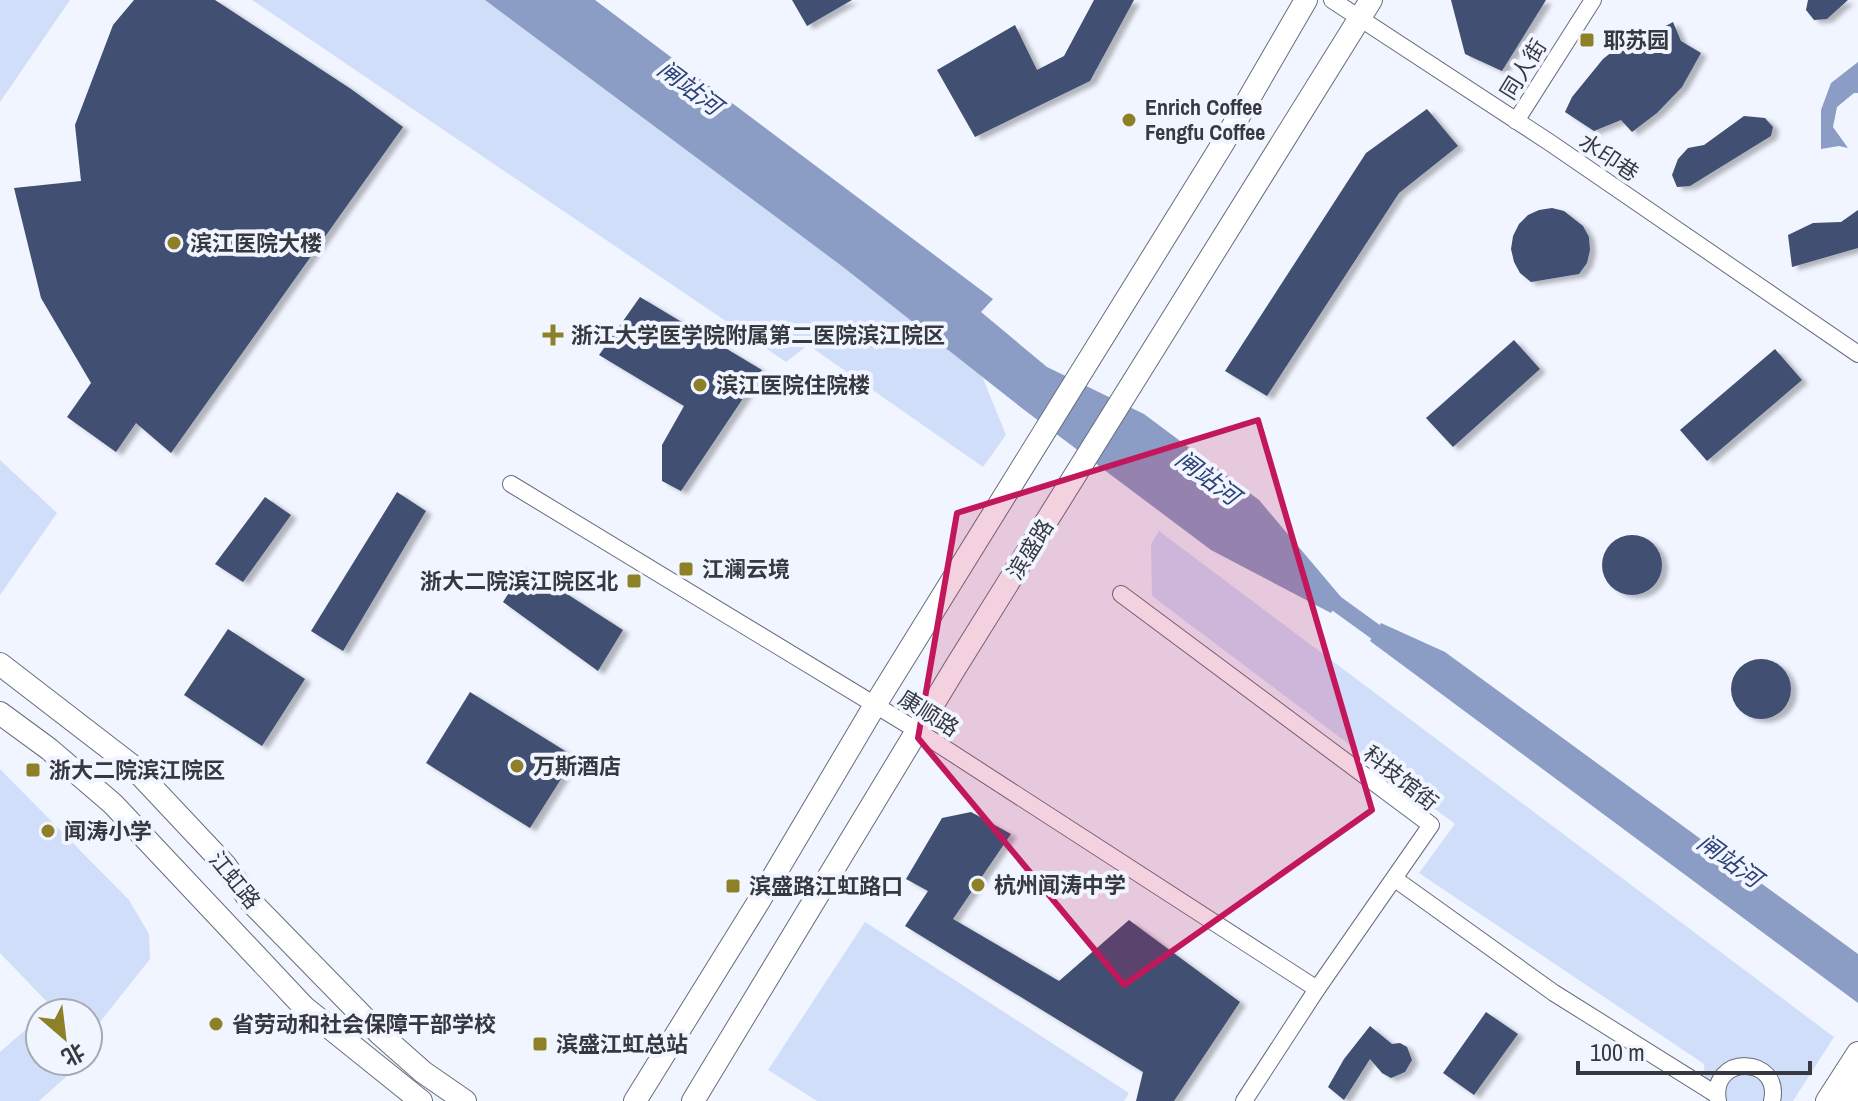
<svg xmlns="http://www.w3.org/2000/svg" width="1858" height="1101" viewBox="0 0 1858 1101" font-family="'Archivo Narrow','Noto Sans SC',sans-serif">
<defs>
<filter id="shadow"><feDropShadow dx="6" dy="3.5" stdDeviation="2" flood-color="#0004"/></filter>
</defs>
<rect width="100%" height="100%" fill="#f1f5ff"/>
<g fill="#d1defa">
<path d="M0 0H70L0 102Z"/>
<path d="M252 0H485L843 267 982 376 1006 435 983 467 808 345 786 362Z"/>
<path d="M0 460 57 513 0 595Z"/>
<path d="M1159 531 1834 1037 1793 1101H1706L1704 1064 1419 873 1455 824 1152 596 1151 544Z"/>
<path d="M0 769 129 900 149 934 150 959 88 1037V1013H44L51 1006 0 953Z"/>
<path d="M865 922 1129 1093 1124 1101H817L768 1070Z"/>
<path d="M40 1017V1061H84L39 1101H0V1052Z"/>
</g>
<g fill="#8b9dc5">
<path d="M485 0H595L993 299 981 312 1047 367 1144 414 1259 500 1341 597 1331 613 1211 550 1023 409 843 267Z"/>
<path d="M1858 62V93H1854L1837 107 1833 127 1848 148 1839 146 1821 149V110L1831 83Z"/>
<path d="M1381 623 1445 652 1858 954V1003L1370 641Z"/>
</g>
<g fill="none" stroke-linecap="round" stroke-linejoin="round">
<path stroke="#8b9dc5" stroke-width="16" d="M1319 591 1391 643"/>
</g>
<g fill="#3f4f72" filter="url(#shadow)">
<path d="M134 0H215L351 89 403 127 171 453 136 423 116 452 67 417 91 383 41 298 14 188 81 181 75 125 113 25Z"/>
<path d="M792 0H852L807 26Z"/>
<path d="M1094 0H1134L1090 81 975 137 937 70 1015 25 1037 70 1064 56Z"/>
<path d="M1451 0H1546L1502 71 1465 54Z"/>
<path d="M1808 0H1848L1827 19 1814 20 1806 10Z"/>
<path d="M1673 22 1681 41 1701 53 1682 87 1657 113 1632 132 1621 120 1594 131 1565 112 1572 97 1603 59 1628 39 1631 45Z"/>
<path d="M1427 109 1458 146 1399 193 1267 396 1225 371 1366 153Z"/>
<path d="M1744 116 1765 118 1773 127 1771 136 1690 186 1677 187 1672 175 1678 159 1688 148 1704 145Z"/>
<path d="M1552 208 1564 211 1583 226 1589 237 1590 250 1587 263 1579 274 1531 282 1520 273 1514 262 1511 249 1513 236 1519 224 1528 215 1539 210Z"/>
<path d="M1858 210V248L1792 267 1788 235 1813 223 1841 222Z"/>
<path d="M640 297 762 370 681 491 662 481V445L684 406 599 355Z"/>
<path d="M1514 340 1540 369 1453 447 1426 418Z"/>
<path d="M1775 349 1802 380 1707 461 1680 430Z"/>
<path d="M397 492 426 511 343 651 311 631Z"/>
<path d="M265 497 291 515 243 582 215 564Z"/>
<circle cx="1632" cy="565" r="30"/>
<path d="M525 567 623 630 598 671 503 602Z"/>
<path d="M228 629 305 679 262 746 184 695Z"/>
<circle cx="1761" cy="689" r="30"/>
<path d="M470 692 575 757 530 828 426 763Z"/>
<path d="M971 812 1011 834 953 919 1059 981 1129 920 1240 1002 1174 1101H1136L1143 1072 905 926 928 891 906 879 942 818Z"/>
<path d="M1486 1012 1518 1034 1474 1095 1443 1073Z"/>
<path d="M1370 1026 1392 1044 1400 1043 1407 1047 1412 1060 1405 1072 1391 1078 1382 1073 1370 1059 1344 1100 1328 1087 1344 1059Z"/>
</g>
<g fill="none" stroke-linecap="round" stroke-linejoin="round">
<defs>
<g id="minor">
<path d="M1332 0 1549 142 1858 354"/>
<path d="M1516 121 1593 0"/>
<path d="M511 484 918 731 1317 989"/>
<path d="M1121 594 1431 825 1317 989 1244 1101"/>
<path d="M1395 879 1554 993 1717 1095"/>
<path d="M1718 1101C1709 1054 1782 1055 1772 1101"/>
</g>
<g id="secondary">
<path d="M0 664 131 765 225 865 251 902 380 1034 423 1072 465 1101"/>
<path d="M0 713 49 749 113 804 304 1007 421 1101"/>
<path d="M635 1101 759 901 875 705 1222 145 1306 0"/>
<path d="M693 1101 955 668 1371 0"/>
<path d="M1827 1101 1858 1053"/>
<path d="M1847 1101 1858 1084"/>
</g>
</defs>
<use href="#minor" stroke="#676d7b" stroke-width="18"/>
<use href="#secondary" stroke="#676d7b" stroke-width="24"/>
<use href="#minor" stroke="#fff" stroke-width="16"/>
<use href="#secondary" stroke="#fff" stroke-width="22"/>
</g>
<path fill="#c2185b" fill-opacity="0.2" stroke="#c2185b" stroke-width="6" stroke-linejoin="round" d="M1258 420 1372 810 1124 985 918 738 957 513Z"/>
<g fill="#8d8027" stroke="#f1f5ff" stroke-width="3">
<rect x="1579" y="32" width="16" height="16" rx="4"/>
<circle cx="1129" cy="120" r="8"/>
<circle cx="174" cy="243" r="8"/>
<path d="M549 323h8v8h8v8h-8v8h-8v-8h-8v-8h8z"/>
<circle cx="700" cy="385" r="8"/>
<rect x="678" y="561" width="16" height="16" rx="4"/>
<rect x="626" y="573" width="16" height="16" rx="4"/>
<circle cx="517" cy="766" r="8"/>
<rect x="25" y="762" width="16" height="16" rx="4"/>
<circle cx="48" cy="831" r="8"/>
<circle cx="978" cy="885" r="8"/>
<rect x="725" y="878" width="16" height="16" rx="4"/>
<circle cx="216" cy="1024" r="8"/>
<rect x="532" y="1036" width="16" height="16" rx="4"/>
</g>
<g text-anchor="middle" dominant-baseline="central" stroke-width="8" stroke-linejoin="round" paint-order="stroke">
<g font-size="22" font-weight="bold" fill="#36393f" stroke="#f1f5ff" text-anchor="start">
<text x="1603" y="40">耶苏园</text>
<text x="1145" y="107">Enrich Coffee<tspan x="1145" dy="25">Fengfu Coffee</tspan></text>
<text x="190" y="243">滨江医院大楼</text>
<text x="571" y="335">浙江大学医学院附属第二医院滨江院区</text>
<text x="716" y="385">滨江医院住院楼</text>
<text x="702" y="569">江澜云境</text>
<text x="618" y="581" text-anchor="end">浙大二院滨江院区北</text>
<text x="533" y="766">万斯酒店</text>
<text x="49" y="770">浙大二院滨江院区</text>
<text x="64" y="831">闻涛小学</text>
<text x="994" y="885">杭州闻涛中学</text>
<text x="749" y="886">滨盛路江虹路口</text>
<text x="232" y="1024">省劳动和社会保障干部学校</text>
<text x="556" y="1044">滨盛江虹总站</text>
</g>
<g font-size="22" fill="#36393f" stroke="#f1f5ff">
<text transform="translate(1523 69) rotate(-58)">同人街</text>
<text transform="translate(1609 157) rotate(34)">水印巷</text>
<text transform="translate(1030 549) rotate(-58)">滨盛路</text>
<text transform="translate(929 713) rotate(32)">康顺路</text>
<text transform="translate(1401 778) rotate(39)">科技馆街</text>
<text transform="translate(235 880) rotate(51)">江虹路</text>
</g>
<g font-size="24" font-style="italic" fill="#2d4276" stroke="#f1f5ff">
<text transform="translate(690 87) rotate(37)">闸站河</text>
<text transform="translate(1208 477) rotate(37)">闸站河</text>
<text transform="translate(1730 860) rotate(36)">闸站河</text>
</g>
</g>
<g transform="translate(64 1037) rotate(152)"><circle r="38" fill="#f1f5ff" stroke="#a6aab2" stroke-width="2"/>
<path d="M0-6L14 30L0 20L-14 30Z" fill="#8d8027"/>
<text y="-12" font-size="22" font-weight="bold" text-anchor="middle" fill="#36393f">北</text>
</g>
<path d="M1578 1061v12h232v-12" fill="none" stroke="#36393f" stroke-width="4"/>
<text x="1590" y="1061" font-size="24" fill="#36393f" stroke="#f1f5ff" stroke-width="6" paint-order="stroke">100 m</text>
</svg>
